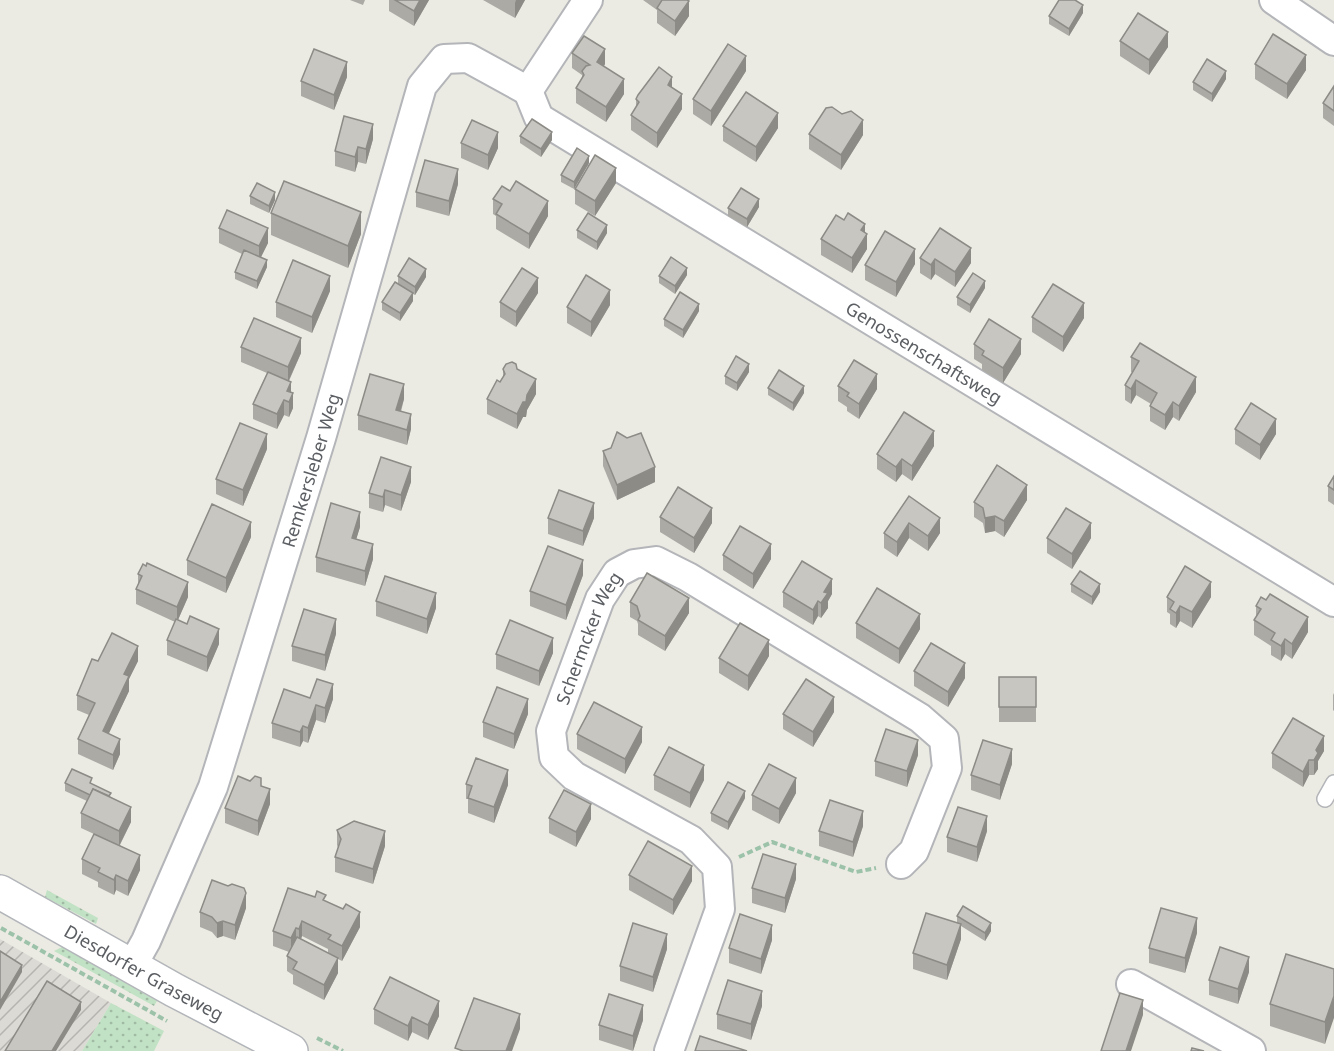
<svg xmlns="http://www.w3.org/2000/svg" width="1334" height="1051" viewBox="0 0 1334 1051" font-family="'Noto Sans',sans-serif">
<defs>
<pattern id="industrial-furrows" width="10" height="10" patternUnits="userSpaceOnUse" patternTransform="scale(1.5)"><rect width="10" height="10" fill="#dbdad5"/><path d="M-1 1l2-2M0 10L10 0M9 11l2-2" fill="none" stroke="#b5b4b0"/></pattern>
<pattern id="green-dots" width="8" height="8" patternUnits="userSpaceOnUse" patternTransform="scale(1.5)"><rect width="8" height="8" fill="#c1e2c4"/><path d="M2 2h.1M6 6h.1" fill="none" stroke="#a0baa3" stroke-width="1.8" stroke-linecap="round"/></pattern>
</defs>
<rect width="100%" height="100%" fill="#ecebe3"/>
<path fill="url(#industrial-furrows)" d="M0 939 111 1003 82 1051H0Z"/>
<g fill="url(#green-dots)">
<path d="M47 890 98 918 96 924 45 897Z"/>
<path d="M62 947 157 1001 154 1006 54 951Z"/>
<path d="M111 1003 164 1031 154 1051H82Z"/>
</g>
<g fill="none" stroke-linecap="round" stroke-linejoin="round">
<defs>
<path id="service" d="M1325 799 1334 783"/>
<g id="minor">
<path d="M1274 0 1334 41"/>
<path id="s1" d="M528 91 539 118 1334 602"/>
<path d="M528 91 588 0"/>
<path id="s2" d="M132 966 146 941 213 787 321 438 422 86 444 59 468 58 528 91"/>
<path d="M1131 984 1251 1051"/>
<path id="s3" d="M669 1051 720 909 717 867 691 840 574 776 554 757 551 731 600 599 617 573 634 564 656 561 688 577 920 718 944 739 947 768 914 851 901 864"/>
</g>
<g id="secondary">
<path id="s4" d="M0 892 174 990 291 1051"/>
</g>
</defs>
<use href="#service" stroke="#b3b5b9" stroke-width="18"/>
<use href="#minor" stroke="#b3b5b9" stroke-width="32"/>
<use href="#secondary" stroke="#b2b5b9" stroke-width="36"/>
<g stroke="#9cc2aa" stroke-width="4" stroke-dasharray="6 3" stroke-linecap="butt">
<path d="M739 857 772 842 856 872 876 868"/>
<path d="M1 928 167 1021"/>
<path d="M317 1038 343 1051"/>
</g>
<use href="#service" stroke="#fff" stroke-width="15"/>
<use href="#minor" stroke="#fff" stroke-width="28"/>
<use href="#secondary" stroke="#fff" stroke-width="33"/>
</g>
<g fill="#acaaa5" fill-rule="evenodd">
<path d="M350 0H365L363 5Z"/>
<path d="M389 0H429L414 26 389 11Z"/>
<path d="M483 0H525L515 18Z"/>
<path d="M643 0H687L689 16 675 36 657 23V10Z"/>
<path d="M1083 13 1069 36 1049 24V16Z"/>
<path d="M1120 41 1168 47 1149 75 1120 56Z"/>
<path d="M572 53 605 64 604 66 624 94 606 122 576 103V88L582 77V75L572 68Z"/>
<path d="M1255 64 1306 70 1287 99 1255 79Z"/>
<path d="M746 71 711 126 693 114V99Z"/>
<path d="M347 77 334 110 301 96V81Z"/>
<path d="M1226 79 1212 102 1193 90V82Z"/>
<path d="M1334 86V126L1323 118V103Z"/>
<path d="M636 99 682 109 657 148 631 130V115L636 108Z"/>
<path d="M723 126 778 128 756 162 723 141Z"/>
<path d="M809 134 863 135 841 170 809 149Z"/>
<path d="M520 136 552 140 541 157 520 143Z"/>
<path d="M373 139 366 164 358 162 355 172 335 166V151Z"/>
<path d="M461 143 498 148 488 170 461 158Z"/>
<path d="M589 163 574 189 561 182V175Z"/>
<path d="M616 183 595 216 575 204V189Z"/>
<path d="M458 184 449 216 416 207V192Z"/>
<path d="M250 196 275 200 269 213 250 204Z"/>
<path d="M493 199 548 216 529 249 496 229V216L493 214Z"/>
<path d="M759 207 747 227 728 216V208Z"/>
<path d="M271 213 361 234 348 268 271 235Z"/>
<path d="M219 228 268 243 261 257 267 267 257 289 235 279V272L242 254 219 243Z"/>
<path d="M577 230 607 233 597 250 577 238Z"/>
<path d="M865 233 867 249 852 273 821 255V239Z"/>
<path d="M920 258 971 263 955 287 935 274 931 280 920 273Z"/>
<path d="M915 264 896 297 865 280V265Z"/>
<path d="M687 275 675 294 659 283V276Z"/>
<path d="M398 276 426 277 415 295 413 294V301L400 321 382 310V302L398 284Z"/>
<path d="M985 288 970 313 957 305V297Z"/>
<path d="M330 291 312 333 276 317V302Z"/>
<path d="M538 293 516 327 500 317V302Z"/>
<path d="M610 305 591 337 567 323V307Z"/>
<path d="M699 311 683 338 664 326V319Z"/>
<path d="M1032 317 1084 318 1063 352 1032 332Z"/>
<path d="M974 344 1021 354 1003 383 982 370V364L974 359Z"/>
<path d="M241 347 301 353 289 381 293 408 289 417 284 415 277 429 253 419V404L267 373 241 362Z"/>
<path d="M1131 357 1196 392 1179 421 1173 417 1165 430 1150 421V406L1151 404 1136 395 1131 404 1125 400V385L1133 372H1131Z"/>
<path d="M503 369H517L536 394 527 410 526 417H523L517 429 487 414V399L500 382 503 377Z"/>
<path d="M749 372 737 391 725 384V376Z"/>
<path d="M838 386 877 389 859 419 847 411V407L838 401Z"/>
<path d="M768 388 804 393 793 411 768 395Z"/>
<path d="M404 399 401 412 411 429 407 445 358 430V415Z"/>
<path d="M1235 429 1276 434 1260 460 1235 444Z"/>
<path d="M934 446 912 481 902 474 896 482 877 469V454Z"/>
<path d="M267 449 243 506 216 494V479Z"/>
<path d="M603 451 655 482 617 500 603 466Z"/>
<path d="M1334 476V505L1328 501V486Z"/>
<path d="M411 482 401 511 385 505 383 512 369 508V493Z"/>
<path d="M909 496 940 533 928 551 909 538 897 557 884 548V533Z"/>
<path d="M1027 500 1004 537 995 531 985 533 983 523 974 517V502Z"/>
<path d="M660 517 712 523 694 553 660 532Z"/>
<path d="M548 518H594L583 546 548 534Z"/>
<path d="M360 527 356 539 373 559 365 586 316 572V557Z"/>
<path d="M251 537 226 593 187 575V560Z"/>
<path d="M1047 538H1091L1072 569 1047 553Z"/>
<path d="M723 555 771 559 753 589 723 570Z"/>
<path d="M138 574 188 597 178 620 219 644 207 672 167 655V640L175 622 136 604V589L138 585Z"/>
<path d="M583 575 566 620 530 606V591Z"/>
<path d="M1071 584 1100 592 1092 605 1071 592Z"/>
<path d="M783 592 832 594 828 601V608L821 618 818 616 813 625 783 607Z"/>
<path d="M1167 597H1211L1192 628 1180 621 1176 628 1170 624V614L1167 612Z"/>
<path d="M376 601 436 608 427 634 376 616Z"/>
<path d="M630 602 689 613 665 651 638 635V624L637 621 630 617Z"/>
<path d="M1256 606 1308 632 1292 659 1285 654 1281 661 1271 655V646L1254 635V620L1256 617Z"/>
<path d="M856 623 920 629 899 664 856 638Z"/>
<path d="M336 634 325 671 292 661V646Z"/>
<path d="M553 653 539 686 496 669V654Z"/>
<path d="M769 656 748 691 719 673V658Z"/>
<path d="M98 661H138L129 679V691L108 734 120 754 113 770 78 754V739L89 715 77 710V695Z"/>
<path d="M914 671 965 678 948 707 914 686Z"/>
<rect x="999" y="677" width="37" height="45"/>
<path d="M1334 693V711L1333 710V695Z"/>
<path d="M310 698 333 699 325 723 316 720 308 743 303 741 300 747 272 738V723Z"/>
<path d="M834 712 813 747 783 729V714Z"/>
<path d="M528 714 514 749 483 737V722Z"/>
<path d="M577 734 642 742 625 774 577 749Z"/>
<path d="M1324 751 1318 761V769L1314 775H1309L1303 787 1272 768V753Z"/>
<path d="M918 755 907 787 875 776V761Z"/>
<path d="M1012 764 1000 800 971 790V775Z"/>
<path d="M654 775 704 780 690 808 654 790Z"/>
<path d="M65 783 92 784 111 797 131 822 120 845 140 870 128 896 116 890 114 895 98 887V882L82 874V859L94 834 81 828V813L87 801 65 791Z"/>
<path d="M466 784 508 785 494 823 468 813V799H466Z"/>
<path d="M261 786 270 804 258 836 225 823V808Z"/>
<path d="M796 793 779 824 752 810V795Z"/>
<path d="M745 798 728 830 711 821V813Z"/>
<path d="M549 818 591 819 576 847 549 833Z"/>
<path d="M863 826 853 857 819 846V831Z"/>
<path d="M337 830 385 846 373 884 335 872V857L338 848 337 845Z"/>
<path d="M987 831 977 862 947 852V837Z"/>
<path d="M629 875 692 881 673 915 629 890Z"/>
<path d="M796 879 785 913 752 903V888Z"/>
<path d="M326 901 360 927 342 961 338 959V973L324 1000 293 984V975L287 971V956L289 952 273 946V931ZM302 936 328 949V953L301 939Z"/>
<path d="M246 908 235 940 223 936 217 938 212 932 200 927V912Z"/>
<path d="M957 916 991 931 985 941 961 926V939L947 980 913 969V953L957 923Z"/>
<path d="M1197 933 1185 973 1149 963V948Z"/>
<path d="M772 940 761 974 729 963V948Z"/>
<path d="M667 949 653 992 620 981V966Z"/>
<path d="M1334 969 1325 1044 1270 1026V1004Z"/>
<path d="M1249 972 1238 1004 1209 995V980Z"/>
<path d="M762 1006 751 1040 717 1029V1014Z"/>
<path d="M374 1009 439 1016 428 1040 412 1032 408 1041 374 1024Z"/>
<path d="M643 1020 633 1051 599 1040V1025Z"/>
</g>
<g fill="#8c8b86">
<path d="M420 0H429L414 26V11Z"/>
<path d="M516 0H525L515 18V3Z"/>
<path d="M689 1V16L675 36V21Z"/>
<path d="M1083 5V13L1069 36V29Z"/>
<path d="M1168 32V47L1149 75V60Z"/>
<path d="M605 49V64L597 77V62Z"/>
<path d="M1306 55V70L1287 99V84Z"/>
<path d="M746 56V71L711 126V111Z"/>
<path d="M347 62V77L334 110V95Z"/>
<path d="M1226 71V79L1212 102V94Z"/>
<path d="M672 77V92L668 85Z"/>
<path d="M624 79V94L606 122V107Z"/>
<path d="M682 94V109L657 148V133Z"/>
<path d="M778 113V128L756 162V147Z"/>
<path d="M863 120V135L841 170V155Z"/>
<path d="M373 124V139L366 164V149Z"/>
<path d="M498 132V148L488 170V155Z"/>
<path d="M552 132V140L541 157V149Z"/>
<path d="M358 147V162L355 172V157Z"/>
<path d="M589 156V163L574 189V182Z"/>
<path d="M616 168V183L595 216V201Z"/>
<path d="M458 169V184L449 216V201Z"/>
<path d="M275 192V200L269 213V206Z"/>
<path d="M759 199V207L747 227V219Z"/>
<path d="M548 201V216L529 249V234Z"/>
<path d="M361 212V234L348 268V246Z"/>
<path d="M865 224V236L867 234V249L852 273V258L861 230Z"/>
<path d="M607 225V233L597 250V242Z"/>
<path d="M268 228V243L259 261V246Z"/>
<path d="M971 248V263L955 287V272Z"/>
<path d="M915 249V264L896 297V282Z"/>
<path d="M935 259V274L931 280V265Z"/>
<path d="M267 260V267L257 289V281Z"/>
<path d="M687 268V275L675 294V286Z"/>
<path d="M426 269V277L415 295V287Z"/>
<path d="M330 276V291L312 333V317Z"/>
<path d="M538 278V293L516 327V312Z"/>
<path d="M985 281V288L970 313V305Z"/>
<path d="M610 290V305L591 337V322Z"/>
<path d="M413 293V301L400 321V313Z"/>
<path d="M1084 303V318L1063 352V337Z"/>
<path d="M699 304V311L683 338V330Z"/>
<path d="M301 338V353L288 382V367Z"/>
<path d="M1021 339V354L1003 383V368Z"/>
<path d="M749 364V372L737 391V383Z"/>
<path d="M877 374V389L859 419V404Z"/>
<path d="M1196 377V392L1179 421V406Z"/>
<path d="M536 379V394L527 410 526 417H523L517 429V414Z"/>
<path d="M1136 380V395L1131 404V389Z"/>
<path d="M291 382V397L287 391Z"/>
<path d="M404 384V399L396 425V410Z"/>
<path d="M804 386V393L793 411V403Z"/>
<path d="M293 393V408L289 417V402Z"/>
<path d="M284 400V415L277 429V414Z"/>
<path d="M1173 402V417L1165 430V415Z"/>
<path d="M411 414V429L407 445V430Z"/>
<path d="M1276 419V434L1260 460V445Z"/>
<path d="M934 431V446L912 481V466Z"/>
<path d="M267 434V449L243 506V490Z"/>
<path d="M902 459V474L896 482V467Z"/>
<path d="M411 467V482L401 511V495Z"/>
<path d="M655 467V482L617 500V485Z"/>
<path d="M1027 485V500L1004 537V521Z"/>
<path d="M385 490V505L383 512V497Z"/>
<path d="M594 503V518L583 546V531Z"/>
<path d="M712 508V523L694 553V538Z"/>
<path d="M360 512V527L352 553V538Z"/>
<path d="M995 516V531L985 533V518Z"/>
<path d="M940 518V533L928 551V536Z"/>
<path d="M251 522V537L226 593V578Z"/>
<path d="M909 523V538L897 557V542Z"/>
<path d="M1091 523V538L1072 569V554Z"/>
<path d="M373 544V559L365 586V571Z"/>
<path d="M771 544V559L753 589V574Z"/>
<path d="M583 560V575L566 620V605Z"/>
<path d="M832 579V594L828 601V608L821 618V603L824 592Z"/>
<path d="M188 582V597L177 622V607Z"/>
<path d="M1211 582V597L1192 628V612Z"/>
<path d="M1100 584V592L1092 605V597Z"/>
<path d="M436 593V608L427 634V619Z"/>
<path d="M689 598V613L665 651V636Z"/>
<path d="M818 601V616L813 625V610Z"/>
<path d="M1180 606V621L1176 628V613Z"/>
<path d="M920 614V629L899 664V649Z"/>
<path d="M1308 617V632L1292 659V644Z"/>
<path d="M336 619V634L325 671V655Z"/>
<path d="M219 629V644L207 672V657Z"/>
<path d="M553 638V653L539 686V671Z"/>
<path d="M1285 639V654L1281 661V646Z"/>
<path d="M769 640V656L748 691V676Z"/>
<path d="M138 646V661L129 679V691L103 746V731L124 674Z"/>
<path d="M965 663V678L948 707V692Z"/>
<path d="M333 684V699L325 723V708Z"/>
<path d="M834 697V712L813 747V732Z"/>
<path d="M528 699V714L514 749V734Z"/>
<path d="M316 705V720L308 743V728Z"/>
<path d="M303 726V741L300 747V732Z"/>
<path d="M642 727V742L625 774V759Z"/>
<path d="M1324 736V751L1318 761V769L1314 775V760L1316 750Z"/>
<path d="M120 739V754L113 770V755Z"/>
<path d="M918 740V755L907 787V771Z"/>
<path d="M1012 749V764L1000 800V785Z"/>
<path d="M1309 760V775L1303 787V772Z"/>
<path d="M704 765V780L690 808V793Z"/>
<path d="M508 770V785L494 823V807Z"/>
<path d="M796 778V793L779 824V809Z"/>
<path d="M270 789V804L258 836V821Z"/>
<path d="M745 791V798L728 830V822Z"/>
<path d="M591 804V819L576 847V832Z"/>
<path d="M131 807V822L119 846V831Z"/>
<path d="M863 811V826L853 857V842Z"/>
<path d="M987 816V831L977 862V847Z"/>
<path d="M385 831V846L373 884V869Z"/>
<path d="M140 855V870L128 896V881Z"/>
<path d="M796 864V879L785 913V898Z"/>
<path d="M692 866V881L673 915V900Z"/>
<path d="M116 875V890L114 895V880Z"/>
<path d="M246 893V908L235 940V925Z"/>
<path d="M360 912V927L342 961V946Z"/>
<path d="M1197 918V933L1185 973V958Z"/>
<path d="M223 921V936L217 938V923Z"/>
<path d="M302 921V936L299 944V929Z"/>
<path d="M991 923V931L985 941V933Z"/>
<path d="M961 924V939L947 980V965Z"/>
<path d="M772 925V940L761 974V959Z"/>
<path d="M296 928V943L291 953V938Z"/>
<path d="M667 934V949L653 992V977Z"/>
<path d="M1249 957V972L1238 1004V989Z"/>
<path d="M338 958V973L324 1000V985Z"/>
<path d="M22 965V972L0 1010V1002Z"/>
<path d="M762 991V1006L751 1040V1024Z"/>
<path d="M1334 996V1018L1325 1044V1022Z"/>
<path d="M1143 1000V1015L1131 1051H1126Z"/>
<path d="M439 1001V1016L428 1040V1025Z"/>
<path d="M81 1002V1010L56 1051H52Z"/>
<path d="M643 1005V1020L633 1051V1036Z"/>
<path d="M520 1014V1029L512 1051H506Z"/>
<path d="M412 1017V1032L408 1041V1026Z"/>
</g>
<g fill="#c8c6c0" stroke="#8c8b86" stroke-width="1.5">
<path d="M395 0H420L414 11Z"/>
<path d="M662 0H687L689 1 675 21 657 8Z"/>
<path d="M1059 0H1075L1083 5 1069 29 1049 16Z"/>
<path d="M1138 13 1168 32 1149 60 1120 41Z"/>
<path d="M1273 34 1306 55 1287 84 1255 64Z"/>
<path d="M584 36 605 49 597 62 624 79 606 107 576 88 584 75 582 71 586 66 590 65 572 53Z"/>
<path d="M728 44 746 56 711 111 693 99Z"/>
<path d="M314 49 347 62 334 95 301 81Z"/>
<path d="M1207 59 1226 71 1212 94 1193 82Z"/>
<path d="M659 67 672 77 668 85 682 94 657 133 631 115 639 102 636 99 638 95Z"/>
<path d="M1334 86V111L1323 103Z"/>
<path d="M746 92 778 113 756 147 723 126Z"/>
<path d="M832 107 842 114 851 111 863 120 841 155 809 134 826 108Z"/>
<path d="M344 116 373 124 366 149 358 147 355 157 335 151Z"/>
<path d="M532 119 552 132 541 149 520 136Z"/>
<path d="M472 120 498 132 488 155 461 143Z"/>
<path d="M577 148 589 156 574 182 561 175Z"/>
<path d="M595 155 616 168 595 201 575 189Z"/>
<path d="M425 160 458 169 449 201 416 192Z"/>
<path d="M284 181 361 212 348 246 271 213Z"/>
<path d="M516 181 548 201 529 234 496 214 502 204 493 199 502 186 510 191Z"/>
<path d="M257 183 275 192 269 206 250 196Z"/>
<path d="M741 188 759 199 747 219 728 208Z"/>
<path d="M227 210 268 228 259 246 219 228Z"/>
<path d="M588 213 607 225 597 242 577 230Z"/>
<path d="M848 213 865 224 861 230 867 234 852 258 821 239 836 215 844 220Z"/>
<path d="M940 228 971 248 955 272 935 259 931 265 920 258Z"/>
<path d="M885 231 915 249 896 282 865 265Z"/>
<path d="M244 250 267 260 257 281 235 272Z"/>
<path d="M671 257 687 268 675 286 659 276Z"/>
<path d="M409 258 426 269 415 287 398 276Z"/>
<path d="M293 260 330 276 312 317 276 302Z"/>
<path d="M522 268 538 278 516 312 500 302Z"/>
<path d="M973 273 985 281 970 305 957 297Z"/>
<path d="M586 275 610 290 591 322 567 307Z"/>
<path d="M395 282 413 293 400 313 382 302Z"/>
<path d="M1053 284 1084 303 1063 337 1032 317Z"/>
<path d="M680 292 699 304 683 330 664 319Z"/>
<path d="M254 318 301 338 288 367 241 347Z"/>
<path d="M989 319 1021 339 1003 368 982 355 984 351 974 344Z"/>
<path d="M1140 343 1196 377 1179 406 1173 402 1165 415 1150 406 1157 393 1136 380 1131 389 1125 385 1139 361 1131 357Z"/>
<path d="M736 356 749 364 737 383 725 376Z"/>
<path d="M854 360 877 374 859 404 847 396 849 393 838 386Z"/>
<path d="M512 362 516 364 517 369 536 379 527 395 526 402H523L517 414 487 399 497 380 500 382 505 374 503 369 506 364Z"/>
<path d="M779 370 804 386 793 403 768 388Z"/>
<path d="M268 372 291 382 287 391 293 393 289 402 284 400 277 414 253 404Z"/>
<path d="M370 374 404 384 396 410 411 414 407 430 358 415Z"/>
<path d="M1251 403 1276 419 1260 445 1235 429Z"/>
<path d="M904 412 934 431 912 466 902 459 896 467 877 454Z"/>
<path d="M240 423 267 434 243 490 216 479Z"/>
<path d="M617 432 627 438 641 433 655 467 617 485 603 451 611 448Z"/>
<path d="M381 457 411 467 401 495 385 490 383 497 369 493Z"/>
<path d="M997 465 1027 485 1004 521 995 516 985 518 983 508 974 502Z"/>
<path d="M1334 476V490L1328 486Z"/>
<path d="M678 487 712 508 694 538 660 517Z"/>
<path d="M559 490 594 503 583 531 548 518Z"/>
<path d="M909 496 940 518 928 536 909 523 897 542 884 533Z"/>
<path d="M331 503 360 512 352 538 373 544 365 571 316 557Z"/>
<path d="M212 504 251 522 226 578 187 560Z"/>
<path d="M1066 508 1091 523 1072 554 1047 538Z"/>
<path d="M740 526 771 544 753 574 723 555Z"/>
<path d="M548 546 583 560 566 605 530 591Z"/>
<path d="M802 561 832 579 824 592 828 593 821 603 818 601 813 610 783 592Z"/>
<path d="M147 563 188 582 177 607 136 589 142 576 138 574 143 564 146 566Z"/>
<path d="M1185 566 1211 582 1192 612 1180 606 1176 613 1170 609 1174 602 1167 597Z"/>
<path d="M1080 571 1100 584 1092 597 1071 584Z"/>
<path d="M647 573 689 598 665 636 638 620 640 616 637 606 630 602Z"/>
<path d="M385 576 436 593 427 619 376 601Z"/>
<path d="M877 588 920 614 899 649 856 623Z"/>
<path d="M1270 594 1308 617 1292 644 1285 639 1281 646 1271 640 1275 633 1254 620 1261 609 1256 606 1261 597 1266 600Z"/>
<path d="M304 609 336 619 325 655 292 646Z"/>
<path d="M190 616 219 629 207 657 167 640 176 619 187 624Z"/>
<path d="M510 620 553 638 539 671 496 654Z"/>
<path d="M740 623 769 640 748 676 719 658Z"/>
<path d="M112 633 138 646 124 674 129 676 103 731 120 739 113 755 78 739 95 703 77 695 92 659 98 661Z"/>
<path d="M931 643 965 663 948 692 914 671Z"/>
<rect x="999" y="677" width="37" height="30"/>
<path d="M317 679 333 684 325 708 316 705 308 728 303 726 300 732 272 723 284 689 310 698Z"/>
<path d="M806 679 834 697 813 732 783 714Z"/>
<path d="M497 687 528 699 514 734 483 722Z"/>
<path d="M594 702 642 727 625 759 577 734Z"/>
<path d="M1293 718 1324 736 1316 750 1318 753 1314 760H1309L1303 772 1272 753Z"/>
<path d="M886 729 918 740 907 771 875 761Z"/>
<path d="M983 740 1012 749 1000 785 971 775Z"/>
<path d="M669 747 704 765 690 793 654 775Z"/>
<path d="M476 758 508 770 494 807 468 798 472 786 466 784Z"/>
<path d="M769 764 796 778 779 809 752 795Z"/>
<path d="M72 769 92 778 90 783 111 793 109 796 93 789 90 795 65 783Z"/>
<path d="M238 776 250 781 255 776 261 778V786L270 789 258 821 225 808Z"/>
<path d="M728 782 745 791 728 822 711 813Z"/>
<path d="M93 789 131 807 119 831 81 813Z"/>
<path d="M564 790 591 804 576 832 549 818Z"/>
<path d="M830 800 863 811 853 842 819 831Z"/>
<path d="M958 807 987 816 977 847 947 837Z"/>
<path d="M354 821 385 831 373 869 335 857 341 839 337 830Z"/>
<path d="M94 834 140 855 128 881 116 875 114 880 98 872 100 868 82 859Z"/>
<path d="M648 841 692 866 673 900 629 875Z"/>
<path d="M763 854 796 864 785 898 752 888Z"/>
<path d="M212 880 228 886 232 884 244 888 246 893 235 925 223 921 217 923 212 917 200 912Z"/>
<path d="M288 888 315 897 317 891 326 895 323 900 343 909 346 904 360 912 342 946 328 939 331 935 302 921 299 929 296 928 291 938 273 931Z"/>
<path d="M963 906 991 923 985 933 957 916Z"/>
<path d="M1161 908 1197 918 1185 958 1149 948Z"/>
<path d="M926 913 961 924 947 965 913 953Z"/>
<path d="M740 914 772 925 761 959 729 948Z"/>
<path d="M633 923 667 934 653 977 620 966Z"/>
<path d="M297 937 338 958 324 985 293 969 297 962 287 956Z"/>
<path d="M1220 947 1249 957 1238 989 1209 980Z"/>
<path d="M0 951 22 965 0 1002Z"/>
<path d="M1286 954 1334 969V996L1325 1022 1270 1004Z"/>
<path d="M390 977 439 1001 428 1025 412 1017 408 1026 374 1009Z"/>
<path d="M728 980 762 991 751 1024 717 1014Z"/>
<path d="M47 981 81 1002 52 1051H5Z"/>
<path d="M1120 993 1143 1000 1126 1051H1101Z"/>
<path d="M609 994 643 1005 633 1036 599 1025Z"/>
<path d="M474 998 520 1014 506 1051H463L455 1048Z"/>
<path d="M700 1036 747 1051H695Z"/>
<path d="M1192 1048 1204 1051H1191Z"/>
</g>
<g text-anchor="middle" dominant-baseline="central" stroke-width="5" stroke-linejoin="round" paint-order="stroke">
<g font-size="18" fill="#5b5e62" stroke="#fff">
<text stroke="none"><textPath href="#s1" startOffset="480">Genossenschaftsweg</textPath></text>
<text stroke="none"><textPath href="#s2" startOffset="528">Remkersleber Weg</textPath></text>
<text stroke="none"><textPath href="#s3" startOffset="518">Schermcker Weg</textPath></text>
<text stroke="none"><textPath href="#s4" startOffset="165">Diesdorfer Graseweg</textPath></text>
</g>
</g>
</svg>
